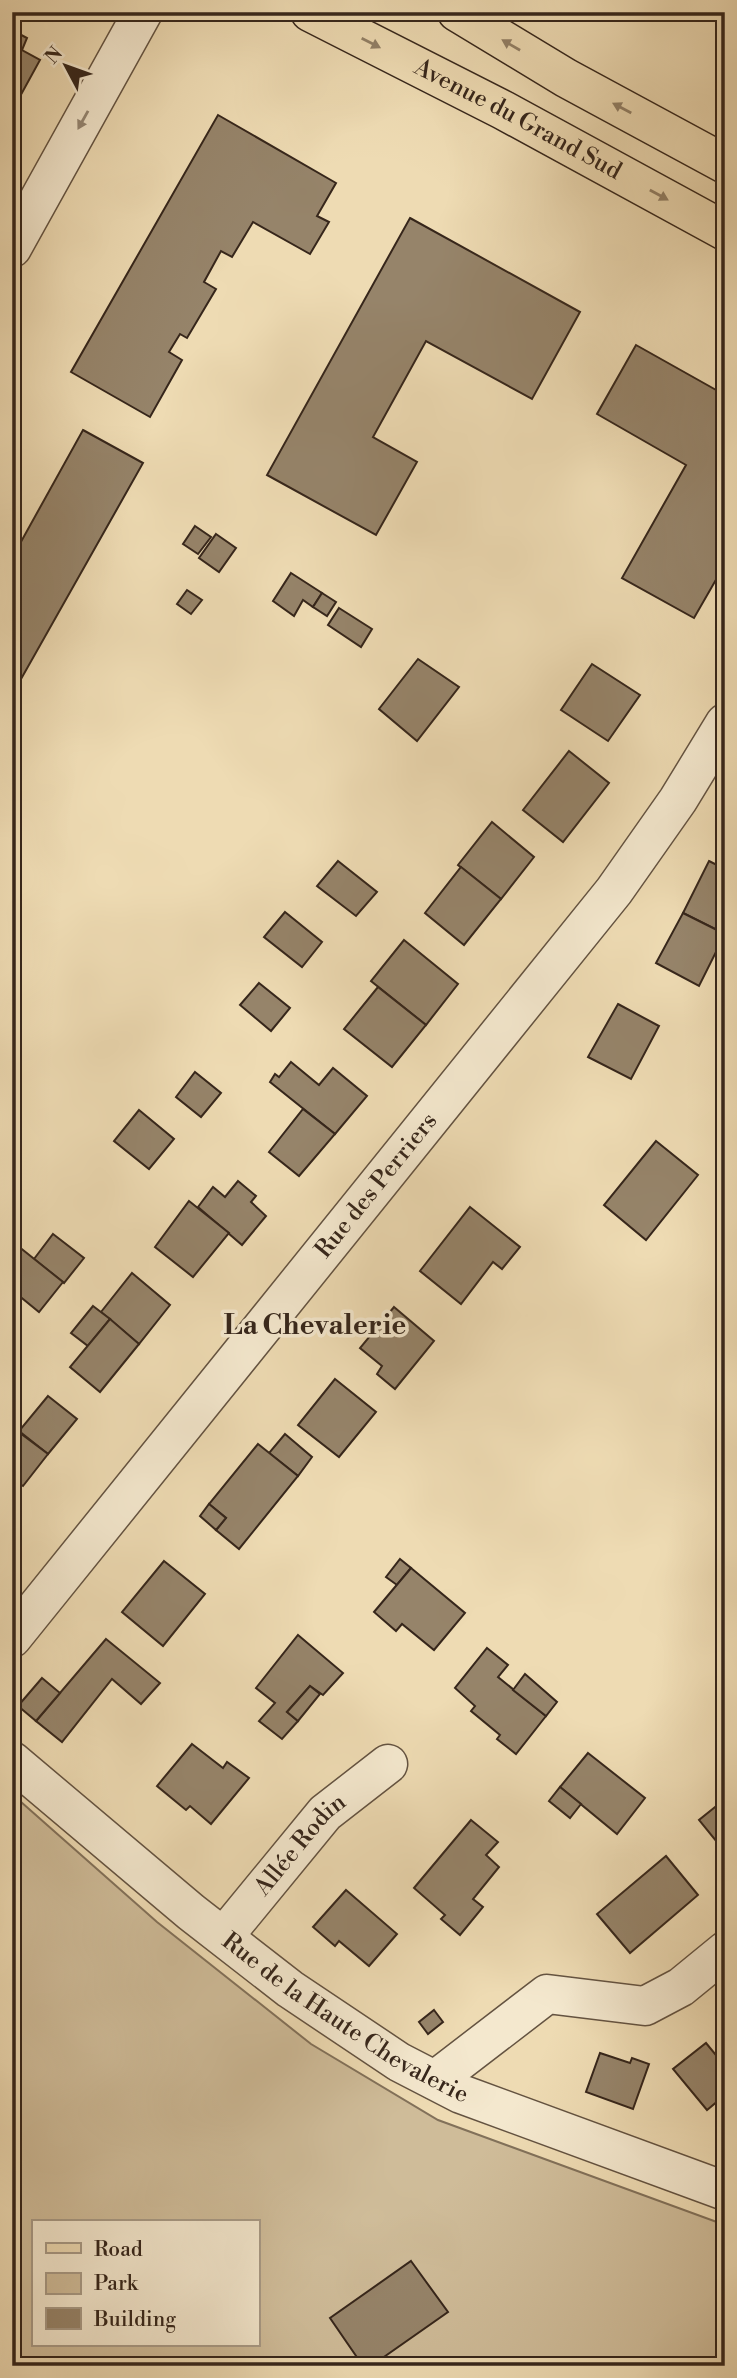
<svg xmlns="http://www.w3.org/2000/svg" width="737" height="2378" viewBox="0 0 737 2378" font-family="'Libre Bodoni',serif">
<rect width="100%" height="100%" fill="#eedbb3"/>
<filter id="stains"><feTurbulence type="fractalNoise" baseFrequency=".00286" numOctaves="4"/><feColorMatrix values="0 0 0 0 .2 0 0 0 0 .09 0 0 0 0 .02 0 0 0 .5 -.17"/></filter>
<radialGradient id="worn" r=".72"><stop offset=".6" stop-color="#630" stop-opacity="0"/><stop offset="1" stop-color="#630" stop-opacity=".3"/></radialGradient>
<path fill="#cfbc99" stroke="#82715a" stroke-width="2" fill-rule="evenodd" d="M12 1794 157 1922 311 2044 438 2120 725 2225V2366H12ZM33 2222H257V2345H33Z"/>
<g fill="#96846a" stroke="#36261b" stroke-width="2">
<path d="M12 30 27 38 22 50 40 60 12 111Z"/>
<path d="M218 115 336 183 317 216 329 222 310 254 253 222 232 257 221 251 204 282 216 289 187 338 180 334 169 352 182 360 150 417 71 372Z"/>
<path d="M410 218 580 312 532 399 426 341 373 437 417 462 376 535 267 475Z"/>
<path d="M636 345 725 395V564L694 618 622 578 686 465 597 414Z"/>
<path d="M83 430 143 463 12 695V558Z"/>
<path d="M195 526 211 537 198 554 183 544Z"/>
<path d="M216 534 236 548 219 572 199 558Z"/>
<path d="M291 573 322 593 313 607 303 600 294 616 273 601Z"/>
<path d="M187 590 202 600 191 614 177 604Z"/>
<path d="M322 593 336 602 327 616 313 607Z"/>
<path d="M339 608 372 629 361 647 328 625Z"/>
<path d="M418 659 459 687 417 741 379 709Z"/>
<path d="M592 664 640 695 608 741 561 710Z"/>
<path d="M569 751 609 783 563 842 523 810Z"/>
<path d="M492 822 534 857 501 899 458 865Z"/>
<path d="M338 861 377 892 356 916 317 886Z"/>
<path d="M709 861 725 869V934L683 913Z"/>
<path d="M461 867 501 899 464 945 425 913Z"/>
<path d="M285 912 322 942 302 967 264 937Z"/>
<path d="M683 913 725 934 699 986 656 963Z"/>
<path d="M404 940 458 984 426 1025 371 981Z"/>
<path d="M259 983 290 1008 271 1031 240 1005Z"/>
<path d="M378 987 426 1025 392 1067 344 1029Z"/>
<path d="M618 1004 659 1026 631 1079 588 1057Z"/>
<path d="M291 1062 319 1085 333 1068 367 1096 335 1134 270 1082 275 1074 279 1077Z"/>
<path d="M195 1072 221 1093 201 1117 176 1097Z"/>
<path d="M303 1109 335 1134 299 1176 269 1152Z"/>
<path d="M139 1110 174 1139 149 1169 114 1141Z"/>
<path d="M656 1141 698 1175 646 1240 604 1205Z"/>
<path d="M238 1181 256 1196 251 1202 266 1216 242 1245 198 1207 213 1187 225 1197Z"/>
<path d="M189 1201 229 1233 193 1277 155 1247Z"/>
<path d="M470 1207 520 1247 502 1269 493 1262 461 1304 420 1271Z"/>
<path d="M53 1234 84 1258 64 1283 34 1259Z"/>
<path d="M18 1246 63 1282 39 1312 12 1290V1285L18 1278 12 1274V1254Z"/>
<path d="M132 1273 170 1305 139 1344 101 1312Z"/>
<path d="M93 1306 110 1319 88 1346 71 1333Z"/>
<path d="M394 1307 434 1341 395 1389 377 1374 382 1366 360 1348Z"/>
<path d="M110 1319 139 1344 100 1392 70 1367Z"/>
<path d="M335 1379 376 1412 339 1457 298 1425Z"/>
<path d="M48 1396 77 1419 48 1454 19 1431Z"/>
<path d="M16 1430 48 1454 23 1486 17 1482 12 1487V1434Z"/>
<path d="M285 1434 312 1457 298 1476 269 1453Z"/>
<path d="M258 1444 298 1476 239 1549 216 1530 226 1518 209 1504Z"/>
<path d="M209 1504 226 1518 216 1530 200 1516Z"/>
<path d="M400 1559 411 1568 397 1585 386 1577Z"/>
<path d="M164 1561 205 1594 163 1646 122 1612Z"/>
<path d="M411 1568 465 1613 434 1650 402 1624 396 1631 374 1612Z"/>
<path d="M298 1635 343 1673 323 1695 310 1686 287 1712 298 1721 282 1739 259 1721 275 1703 256 1688Z"/>
<path d="M106 1639 160 1683 141 1704 112 1679 62 1742 36 1721Z"/>
<path d="M487 1648 508 1665 498 1677 546 1716 516 1754 497 1739 500 1735 471 1711 475 1706 455 1688Z"/>
<path d="M525 1674 557 1702 546 1716 513 1690Z"/>
<path d="M42 1678 60 1693 36 1721 18 1706Z"/>
<path d="M310 1686 320 1694 298 1721 287 1712Z"/>
<path d="M192 1744 223 1768 227 1762 249 1778 211 1824 190 1806 186 1810 157 1786Z"/>
<path d="M588 1753 645 1798 617 1834 560 1787Z"/>
<path d="M560 1787 581 1804 570 1818 549 1801Z"/>
<path d="M725 1799V1852L699 1820Z"/>
<path d="M471 1820 498 1842 486 1855 499 1867 473 1899 483 1907 460 1935 441 1919 445 1915 414 1888Z"/>
<path d="M666 1856 698 1895 630 1953 597 1914Z"/>
<path d="M346 1890 397 1934 369 1966 339 1941 335 1946 313 1927Z"/>
<path d="M434 2010 443 2022 428 2034 419 2022Z"/>
<path d="M706 2043 725 2066V2095L707 2110 673 2069Z"/>
<path d="M600 2053 630 2063 632 2058 649 2064 633 2109 586 2092Z"/>
<path d="M411 2261 448 2312 371 2366H363L330 2318Z"/>
</g>
<g fill="none" stroke-linecap="round" stroke-linejoin="round">
<defs>
<g id="minor">
<path d="M12 248 143 12"/>
<path id="s1" d="M12 1638 614 891 678 800 725 723"/>
<path id="s2" d="M12 1761 191 1912 290 1989 399 2062 461 2094 725 2191"/>
<path id="s3" d="M224 1936 325 1813 388 1764"/>
<path d="M435 2080 547 1994 645 2006 681 1987 725 1951"/>
</g>
<g id="major">
<path id="s4" d="M310 12 503 110 725 231"/>
<path d="M457 12 566 78 725 164"/>
</g>
</defs>
<use href="#minor" stroke="#645341" stroke-width="41"/>
<use href="#major" stroke="#36261b" stroke-width="41"/>
<use href="#minor" stroke="#f4e8ce" stroke-width="38"/>
<use href="#major" stroke="#eedbb3" stroke-width="38"/>
</g>
<defs><path id="oneway-solid" d="M-6-.8H1V-3.2L6.5 0L1 3.2V.8H-6Z" transform="scale(1.75)"/></defs>
<g fill="#928067">
<use href="#oneway-solid" transform="translate(371 43) rotate(27)"/>
<use href="#oneway-solid" transform="translate(511 45) rotate(-150)"/>
<use href="#oneway-solid" transform="translate(622 108) rotate(-152)"/>
<use href="#oneway-solid" transform="translate(659 195) rotate(29)"/>
</g>
<use fill="#958774" href="#oneway-solid" transform="translate(83 120) rotate(119)"/>
<g text-anchor="middle" dominant-baseline="central" stroke-width="7" stroke-linejoin="round" paint-order="stroke">
<g font-size="24" fill="#36261b" stroke="#f4e8ce">
<text stroke="none"><textPath href="#s4" startOffset="234">Avenue du Grand Sud</textPath></text>
<text stroke="none"><textPath href="#s1" startOffset="581">Rue des Perriers</textPath></text>
<text stroke="none"><textPath href="#s3" startOffset="119">Allée Rodin</textPath></text>
<text stroke="none"><textPath href="#s2" startOffset="422">Rue de la Haute Chevalerie</textPath></text>
</g>
<g font-size="28" font-weight="bold" fill="#36261b" stroke="#f4e8ce">
<text x="315" y="1325">La Chevalerie</text>
</g>
</g>
<rect width="737" height="2378" fill="none" stroke="#eedbb3" stroke-width="42"/>
<rect x="14" y="14" width="709" height="2350" fill="none" stroke="#36261b" stroke-width="3.5"/>
<rect x="21" y="21" width="695" height="2336" fill="none" stroke="#36261b" stroke-width="2"/>
<rect x="32" y="2220" width="228" height="126" fill="#f4e8ce" stroke="#a89a86" stroke-width="2"/>
<rect x="46" y="2243" width="35" height="10" fill="#eedbb3" stroke="#a89a86" stroke-width="2"/>
<text x="94" y="2256" font-size="21" fill="#36261b">Road</text>
<rect x="46" y="2273" width="35" height="21" fill="#cfbc99" stroke="#a89a86" stroke-width="2"/>
<text x="94" y="2290" font-size="21" fill="#36261b">Park</text>
<rect x="46" y="2308" width="35" height="21" fill="#96846a" stroke="#a89a86" stroke-width="2"/>
<text x="94" y="2326" font-size="21" fill="#36261b">Building</text>
<g transform="translate(66 66) rotate(311)" stroke="#f4e8ce" stroke-width="5" paint-order="stroke">
<path d="M0-5L12 26L0 18L-12 26Z" fill="#36261b"/>
<text y="-10" font-size="19" font-weight="bold" text-anchor="middle" fill="#36261b">N</text>
</g>
<rect width="100%" height="100%" filter="url(#stains)"/>
<rect width="100%" height="100%" fill="url(#worn)"/>
</svg>
